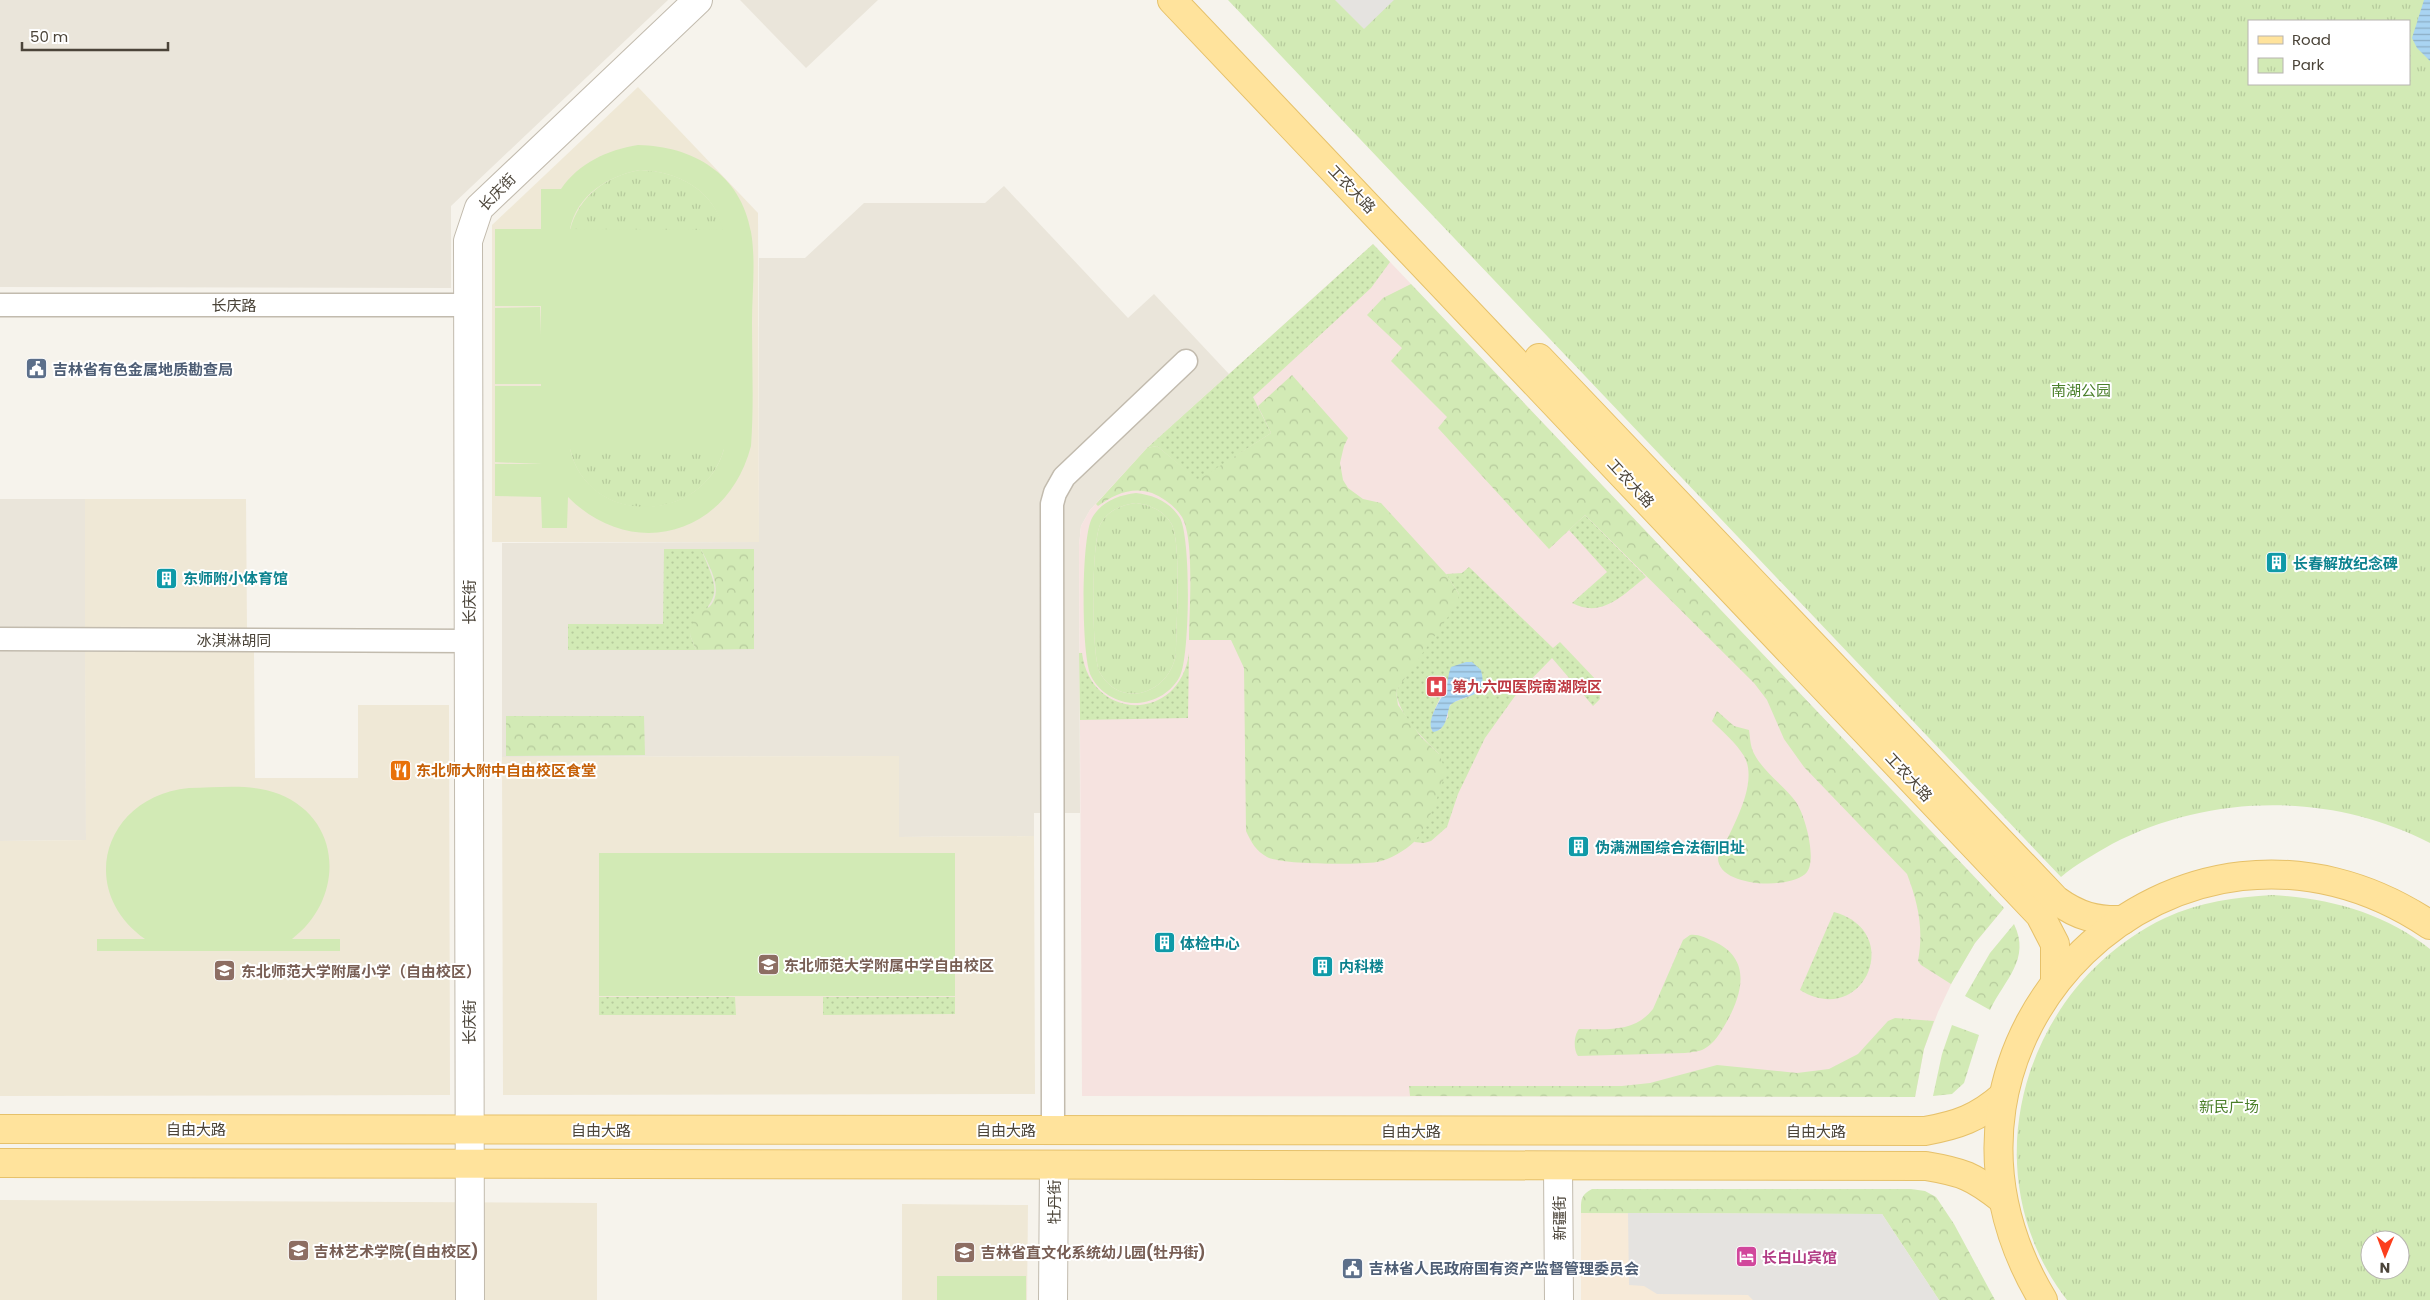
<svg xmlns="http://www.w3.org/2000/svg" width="2430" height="1300" viewBox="0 0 2430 1300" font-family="Poppins,'Noto Sans SC',sans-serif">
<defs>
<pattern id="grass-dots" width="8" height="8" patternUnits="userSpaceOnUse" patternTransform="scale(1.25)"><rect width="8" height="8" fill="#d2eab5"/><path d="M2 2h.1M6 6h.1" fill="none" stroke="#b6ca9c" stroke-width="1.8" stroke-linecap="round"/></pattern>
<pattern id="forest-crowns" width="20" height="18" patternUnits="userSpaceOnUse" patternTransform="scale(1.25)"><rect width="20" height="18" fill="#d2eab5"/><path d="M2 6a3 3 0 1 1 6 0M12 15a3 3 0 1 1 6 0" fill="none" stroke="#b6ca9c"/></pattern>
<pattern id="park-tufts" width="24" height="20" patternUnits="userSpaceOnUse" patternTransform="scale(1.25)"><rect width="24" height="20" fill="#d2eab5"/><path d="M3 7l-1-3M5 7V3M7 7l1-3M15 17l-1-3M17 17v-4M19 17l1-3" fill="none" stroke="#b6ca9c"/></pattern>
<pattern id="water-rules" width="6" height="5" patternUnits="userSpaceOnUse" patternTransform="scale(1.25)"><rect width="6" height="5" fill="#a9d4f2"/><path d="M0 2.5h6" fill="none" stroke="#8caec5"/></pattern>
</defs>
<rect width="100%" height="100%" fill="#f6f3ec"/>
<g fill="#eae5da">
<path d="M0 0H668L451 206V288L0 287Z"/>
<path d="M740 0H878L806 68Z"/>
<path d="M1004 186 1128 318 1154 294 1229 374 1147 448 1090 510 1081 526 1079 545 1080 813H1034V836L899 837V756L502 757V543L759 542V258H805L864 203H985Z"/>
<path d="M0 499H85L86 840 0 841Z"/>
</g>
<path fill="#f7ead8" d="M1581 1213 1882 1214 1939 1300H1581Z"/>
<g fill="#efe8d6">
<path d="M638 87 758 213 759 542H492V225Z"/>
<path d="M85 499H246L247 628H85Z"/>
<path d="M85 652H254L255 778H358V705H449L450 1095 0 1096V841L86 840Z"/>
<path d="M899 756V837L1034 836 1035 1094 503 1095 502 757Z"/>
<path d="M0 1200 597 1203V1300H0Z"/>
<path d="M902 1204 1028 1205 1027 1300H902Z"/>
</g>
<path fill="#f6e3e0" d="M1373 244 2004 908 1975 943 1955 976 1938 1012 1924 1049 1915 1097 1082 1096 1079 545 1081 526 1090 510 1147 448Z"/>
<g fill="url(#grass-dots)" fill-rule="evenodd">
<path d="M1373 244 1390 262 1371 288 1253 397 1271 433 1198 481 1157 446 1147 448Z"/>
<path d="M1585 515 1646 577C1623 594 1603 619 1572 603L1607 572 1569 530Z"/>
<path d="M664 549H701C723 601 717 590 690 635L696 650H568V624H663Z"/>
<path d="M1469 567 1553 648 1560 642 1599 683 1600 699 1593 706 1552 658 1515 696 1485 738 1458 794 1447 827 1431 841 1424 843 1414 842 1432 809 1439 754C1421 736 1399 716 1396 691L1459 594 1446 574 1462 573ZM1482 674C1483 696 1468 696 1452 703L1448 709V717L1440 730 1432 731C1427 715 1445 694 1448 679Z"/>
<path d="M1079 653H1082C1091 722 1180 723 1189 653L1188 718 1080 720Z"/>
<path d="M1834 912C1906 932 1863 1029 1800 990Z"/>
<path d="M599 997H735L736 1015H599Z"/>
<path d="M823 997H955V1014L823 1015Z"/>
</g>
<g fill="url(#forest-crowns)">
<path d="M1411 284 2004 908 1975 943 1951 984 1921 965 1918 961C1924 929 1918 903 1907 874L1804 767 1784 739 1767 700 1754 683 1585 515 1549 549 1438 428 1447 417 1391 361 1402 348 1367 315 1383 298Z"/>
<path d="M1292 375 1348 438 1344 446 1340 463 1343 480 1348 488 1363 499 1381 503 1446 574 1459 594 1457 604 1396 691 1398 705 1421 737 1439 754 1446 772C1438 795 1430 823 1414 842 1406 850 1389 860 1377 862 1360 865 1280 865 1267 857 1256 851 1251 842 1246 831L1244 668 1231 640H1189C1189 611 1195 540 1182 517 1175 506 1164 498 1152 493 1133 486 1114 494 1098 506L1096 504 1147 448 1157 446 1198 480 1271 433 1258 406Z"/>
<path d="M701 549H754V649L696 650 690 635 694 615C699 612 707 610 711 605 724 589 708 564 701 549Z"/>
<path d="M1717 711 1734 726 1749 730C1750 736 1750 743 1752 749 1760 770 1783 784 1796 802 1805 815 1817 859 1807 872 1793 890 1718 888 1718 858 1730 831 1760 784 1744 756 1736 743 1723 732 1712 721Z"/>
<path d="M506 716H644L645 755 506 756Z"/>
<path d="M2014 924C2031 959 2005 979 1990 1010L1965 996 1990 953Z"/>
<path d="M1690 935C1699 934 1705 938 1713 941 1752 958 1743 993 1726 1023 1720 1033 1715 1043 1704 1049 1699 1052 1691 1052 1685 1053L1578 1056C1573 1049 1574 1035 1579 1029 1608 1029 1634 1033 1653 1009L1683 940Z"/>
<path d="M1895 1018 1934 1021 1924 1049 1915 1097 1410 1096 1409 1086H1622L1650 1083 1717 1065 1797 1073 1829 1069 1858 1054 1888 1021Z"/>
<path d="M1952 1025 1979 1035 1964 1083 1952 1094 1933 1096 1942 1054Z"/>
<path d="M1592 1189H1911L1925 1191 1936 1197 1954 1224 1995 1300H1939L1882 1214 1581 1213C1581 1201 1580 1195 1592 1189Z"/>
</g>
<g fill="url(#park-tufts)" fill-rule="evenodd">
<path d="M1228 0H2430V843C2331 792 2211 793 2112 844 2095 854 2076 864 2061 877ZM2249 21H2409V84H2249Z"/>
<path d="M640 170C678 171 714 190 724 230H570C579 195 607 176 640 170Z"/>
<path d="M570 449H724C703 525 588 528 570 449Z"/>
<path d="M1136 503C1150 505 1163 510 1171 523 1182 541 1176 627 1176 653 1171 692 1122 711 1100 673 1091 657 1091 538 1101 523 1109 510 1121 505 1136 503Z"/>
<path d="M2272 895C2329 898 2385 913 2430 949V1300H2067C1968 1172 2023 986 2165 918 2199 902 2236 897 2272 895ZM2370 1240H2400V1270H2370Z"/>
</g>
<g fill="#d2eab5" fill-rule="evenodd">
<path d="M638 145C693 146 741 174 751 232 756 261 752 294 752 323 752 364 754 405 751 446 728 535 633 562 568 497L567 528H542L541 497 495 496V464H542L495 462V386H541V384H495V308L540 307 541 335V272V306H495V229H541V189H561C579 163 607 150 638 145ZM640 170C677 171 715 190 723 230L570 229C577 195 608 176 640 170ZM570 449H724C703 525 588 527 570 449Z"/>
<path d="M1136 493C1154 495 1170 502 1180 518 1191 538 1190 656 1180 676 1172 692 1155 702 1137 703 1119 704 1099 693 1091 676 1081 656 1081 538 1092 518 1101 502 1118 495 1136 493ZM1136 503C1150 505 1163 510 1171 523 1182 541 1176 627 1176 653 1171 692 1122 711 1100 673 1091 657 1091 538 1101 523 1109 510 1121 505 1136 503Z"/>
<path d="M189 788C218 788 252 783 279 794 344 820 344 900 292 939H340V951H97V939H145C75 889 105 796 189 788Z"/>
<rect x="599" y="853" width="356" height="143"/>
<rect x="937" y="1276" width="89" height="24"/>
</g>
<g fill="#e5e3e0">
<path d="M1335 0H1394L1364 29Z"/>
<path d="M1628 1213 1882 1214 1939 1300H1753L1748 1295 1657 1294 1644 1286 1629 1285Z"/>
</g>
<g fill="url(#water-rules)">
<path d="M2424 0H2430V61L2417 48 2412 38Z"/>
<path d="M1466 662H1472L1481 670C1489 700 1465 693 1450 705 1446 716 1447 730 1433 732 1425 721 1440 701 1445 691 1448 683 1448 674 1451 667Z"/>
</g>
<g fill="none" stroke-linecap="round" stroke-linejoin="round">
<defs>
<g id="minor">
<path d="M0 305H468"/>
<path d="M0 639 469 641"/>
<path d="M1053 1130 1052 504 1055 493 1064 477 1186 361"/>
</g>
<g id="tertiary">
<path d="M1558 1166 1559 1300"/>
<path d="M470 1300 468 241 479 208 698 0"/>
<path d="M1053 1300 1054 1165"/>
</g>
<g id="primary">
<path d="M1172 0 2040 915 2055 944V982"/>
<path d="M1539 358 2056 900C2078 916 2096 921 2123 920"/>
<path d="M0 1129 1925 1131C1958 1125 1978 1118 2003 1096"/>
<path d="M0 1163 1926 1166C1962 1172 1973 1176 2002 1199"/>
<path d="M2043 1300C1885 1040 2179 757 2430 925"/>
</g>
</defs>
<use href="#minor" stroke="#c2bbae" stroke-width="25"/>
<use href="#tertiary" stroke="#c2bbae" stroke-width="30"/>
<use href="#primary" stroke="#e6c16a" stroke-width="30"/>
<use href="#minor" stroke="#fff" stroke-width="22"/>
<use href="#tertiary" stroke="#fff" stroke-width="28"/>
<use href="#primary" stroke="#ffe39c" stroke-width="28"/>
</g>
<defs>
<symbol id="civic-square" viewBox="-11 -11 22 22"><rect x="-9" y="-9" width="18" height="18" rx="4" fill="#5c6f8a" stroke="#fff"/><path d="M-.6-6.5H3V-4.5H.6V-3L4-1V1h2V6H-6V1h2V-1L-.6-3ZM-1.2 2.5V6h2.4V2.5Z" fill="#fff"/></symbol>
<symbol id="building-square" viewBox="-11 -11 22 22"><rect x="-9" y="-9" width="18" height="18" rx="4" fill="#0f9aa8" stroke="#fff"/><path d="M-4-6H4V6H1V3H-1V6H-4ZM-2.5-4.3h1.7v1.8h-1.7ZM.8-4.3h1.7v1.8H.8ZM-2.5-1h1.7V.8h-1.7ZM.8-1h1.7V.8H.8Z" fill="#fff"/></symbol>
<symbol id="hospital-square" viewBox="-11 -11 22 22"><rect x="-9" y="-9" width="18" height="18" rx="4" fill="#e0444e" stroke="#fff"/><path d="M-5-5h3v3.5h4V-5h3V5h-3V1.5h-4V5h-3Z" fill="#fff"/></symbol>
<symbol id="restaurant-square" viewBox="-11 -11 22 22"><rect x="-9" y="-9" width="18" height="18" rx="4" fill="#e8710a" stroke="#fff"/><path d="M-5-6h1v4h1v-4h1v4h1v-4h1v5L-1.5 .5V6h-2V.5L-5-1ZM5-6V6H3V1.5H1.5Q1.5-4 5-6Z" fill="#fff"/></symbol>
<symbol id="school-square" viewBox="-11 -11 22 22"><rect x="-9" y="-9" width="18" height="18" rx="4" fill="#8d6e63" stroke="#fff"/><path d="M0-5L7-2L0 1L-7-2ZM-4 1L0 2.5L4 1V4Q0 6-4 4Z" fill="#fff"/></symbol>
<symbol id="university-square" viewBox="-11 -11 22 22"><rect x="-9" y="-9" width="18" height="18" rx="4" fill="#8d6e63" stroke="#fff"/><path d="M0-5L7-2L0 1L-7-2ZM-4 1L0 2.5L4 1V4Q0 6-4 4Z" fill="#fff"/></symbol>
<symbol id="hotel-square" viewBox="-11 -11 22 22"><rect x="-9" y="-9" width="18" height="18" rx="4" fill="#d1479c" stroke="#fff"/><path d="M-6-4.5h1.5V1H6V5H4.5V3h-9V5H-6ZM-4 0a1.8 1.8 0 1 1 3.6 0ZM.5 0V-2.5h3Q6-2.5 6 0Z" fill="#fff"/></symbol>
</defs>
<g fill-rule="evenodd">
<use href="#civic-square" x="24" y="356" width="25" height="25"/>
<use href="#building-square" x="2264" y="550" width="25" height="25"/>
<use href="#building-square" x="154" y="566" width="25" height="25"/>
<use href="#hospital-square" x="1424" y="674" width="25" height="25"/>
<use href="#restaurant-square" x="388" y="758" width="25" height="25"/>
<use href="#building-square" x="1566" y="834" width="25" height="25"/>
<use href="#building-square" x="1152" y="930" width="25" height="25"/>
<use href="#school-square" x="756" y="952" width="25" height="25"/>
<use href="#building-square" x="1310" y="954" width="25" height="25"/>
<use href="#school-square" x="212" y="958" width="25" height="25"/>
<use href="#university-square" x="286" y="1238" width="25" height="25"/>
<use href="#school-square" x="952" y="1240" width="25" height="25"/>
<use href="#hotel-square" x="1734" y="1244" width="25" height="25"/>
<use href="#civic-square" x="1340" y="1256" width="25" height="25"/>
</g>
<g text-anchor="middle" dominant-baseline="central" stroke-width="4" stroke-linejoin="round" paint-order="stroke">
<g font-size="15" fill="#4b4439" stroke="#fff">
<text transform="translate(1352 189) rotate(46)">工农大路</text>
<text transform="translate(497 192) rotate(-46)">长庆街</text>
<text x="234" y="305">长庆路</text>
<text transform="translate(1631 483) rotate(47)">工农大路</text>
<text transform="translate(469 602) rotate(-90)">长庆街</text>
<text x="234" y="640">冰淇淋胡同</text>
<text transform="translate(1909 777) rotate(47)">工农大路</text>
<text transform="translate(469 1022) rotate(-90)">长庆街</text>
<text x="196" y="1129">自由大路</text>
<text x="601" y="1130">自由大路</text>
<text x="1006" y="1130">自由大路</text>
<text x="1411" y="1131">自由大路</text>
<text x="1816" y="1131">自由大路</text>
<text transform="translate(1054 1202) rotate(-90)">牡丹街</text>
<text transform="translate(1559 1218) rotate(-90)">新疆街</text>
</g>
<g font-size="15" font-weight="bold" fill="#4e5e75" stroke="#fff" text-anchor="start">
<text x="53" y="369">吉林省有色金属地质勘查局</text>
<text x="1369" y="1268">吉林省人民政府国有资产监督管理委员会</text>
</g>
<g font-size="15" fill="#4a7f2a" stroke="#fff">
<text x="2081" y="390">南湖公园</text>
<text x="2229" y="1106">新民广场</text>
</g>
<g font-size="15" font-weight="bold" fill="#0d838f" stroke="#fff" text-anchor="start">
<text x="2293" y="563">长春解放纪念碑</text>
<text x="183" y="578">东师附小体育馆</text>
<text x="1595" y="847">伪满洲国综合法衙旧址</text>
<text x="1180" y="943">体检中心</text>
<text x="1339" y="966">内科楼</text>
</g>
<g font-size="15" font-weight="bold" fill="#be3a42" stroke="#fff" text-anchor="start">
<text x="1452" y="686">第九六四医院南湖院区</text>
</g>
<g font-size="15" font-weight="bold" fill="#c56008" stroke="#fff" text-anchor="start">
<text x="416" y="770">东北师大附中自由校区食堂</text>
</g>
<g font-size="15" font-weight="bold" fill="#785e54" stroke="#fff" text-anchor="start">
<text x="784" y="965">东北师范大学附属中学自由校区</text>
<text x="241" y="971">东北师范大学附属小学（自由校区）</text>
<text x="314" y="1251">吉林艺术学院(自由校区)</text>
<text x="981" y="1252">吉林省直文化系统幼儿园(牡丹街)</text>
</g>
<g font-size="15" font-weight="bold" fill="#b23c85" stroke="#fff" text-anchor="start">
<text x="1762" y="1257">长白山宾馆</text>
</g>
</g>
<rect x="2248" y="20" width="162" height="65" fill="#ffffff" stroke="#b7b4b0"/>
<rect x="2258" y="36" width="25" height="8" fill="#ffe39c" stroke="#b7b4b0"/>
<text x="2292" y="45" font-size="15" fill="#4b4439">Road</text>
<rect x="2258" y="58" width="25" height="15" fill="url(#park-tufts)" stroke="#b7b4b0"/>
<text x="2292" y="70" font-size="15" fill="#4b4439">Park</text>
<g transform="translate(2385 1255) rotate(181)"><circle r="24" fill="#ffffff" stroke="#b7b4b0"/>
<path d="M0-4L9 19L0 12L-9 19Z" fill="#fc3f1d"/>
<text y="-8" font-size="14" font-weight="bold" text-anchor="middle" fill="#4b4439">N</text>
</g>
<path d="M22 42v8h146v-8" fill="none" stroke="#4b4439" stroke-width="2.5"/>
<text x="30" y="42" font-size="15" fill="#4b4439" stroke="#ffffff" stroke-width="4" paint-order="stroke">50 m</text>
</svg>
